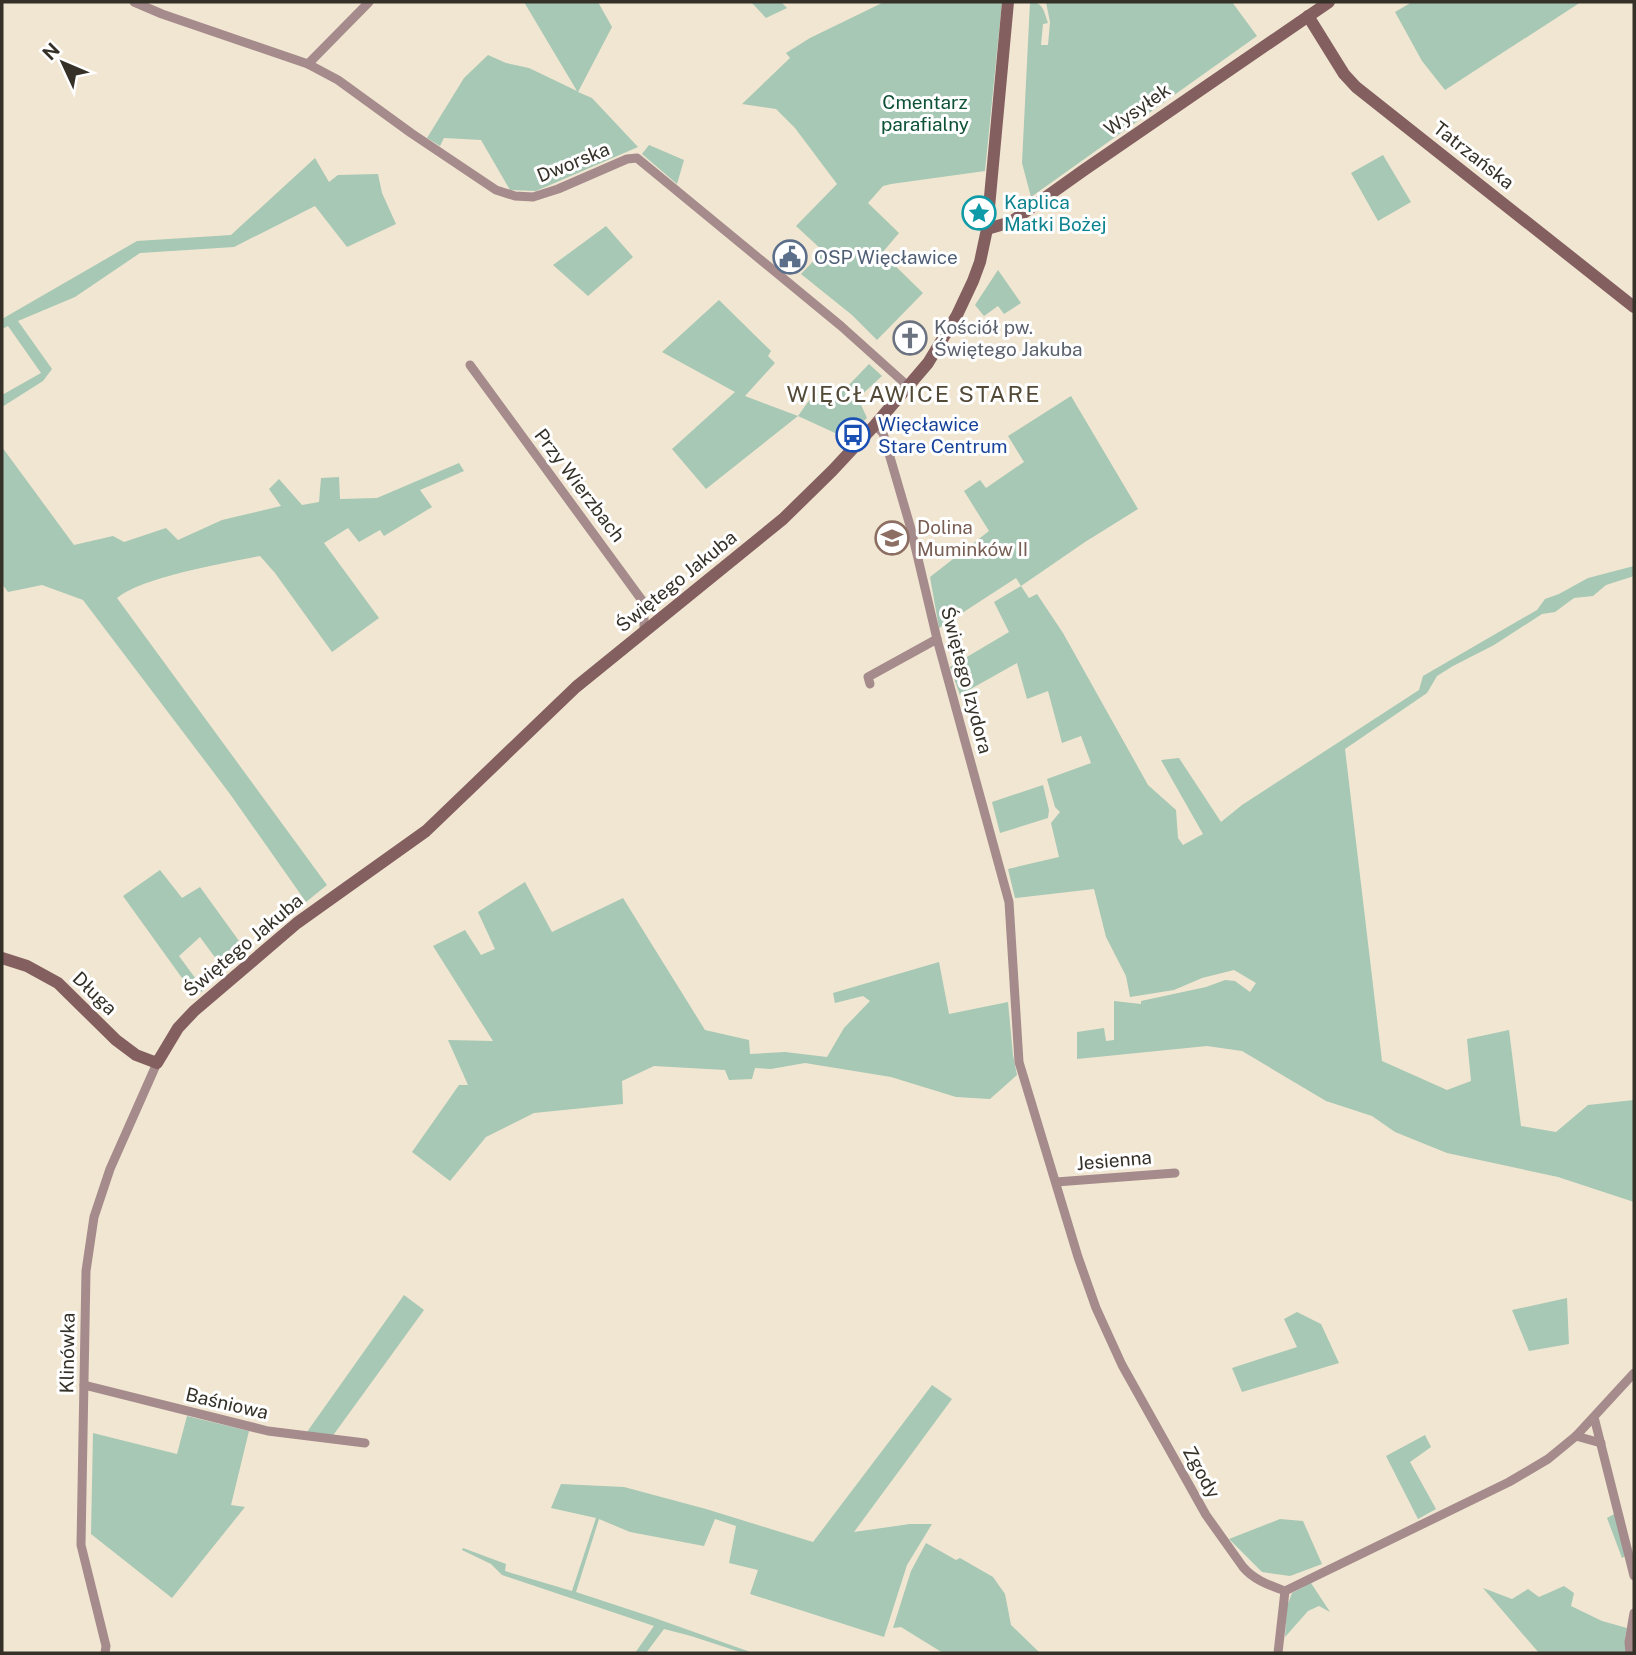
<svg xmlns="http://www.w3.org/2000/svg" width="1636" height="1655" viewBox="0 0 1636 1655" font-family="'Public Sans',sans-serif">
<rect width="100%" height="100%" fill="#f1e6d1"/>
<g fill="#a6c8b5">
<path d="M524 2H598L612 27 578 92 592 98 638 147 536 191 510 190 481 140 444 138 440 146 427 138 464 78 488 55 506 63 529 68 577 91Z"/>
<path d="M751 2H781L787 8 766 18Z"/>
<path d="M884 2H1002L985 171 891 184 883 186 868 203 899 233 882 253 923 293 877 340 852 315 801 274 823 251 796 226 837 184 795 128 776 109 742 104 790 58 786 53 810 38Z"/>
<path d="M1030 2C1043 2 1044 11 1048 23L1043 24 1041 45H1048L1050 22 1046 2H1232L1257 36 1031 197 1022 163Z"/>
<path d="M1412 2H1581L1445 90 1422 61 1395 12Z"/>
<path d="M649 145 684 160 677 184 642 154Z"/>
<path d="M1383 155 1411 202 1378 221 1351 173Z"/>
<path d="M315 158 329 182 338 175 378 174 382 193 396 224 347 247 315 206 234 247 140 253 75 297 18 321 52 369 43 381 2 407V395L41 373 8 326 2 329V319L137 241 231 235Z"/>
<path d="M606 226 633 257 588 296 553 265Z"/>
<path d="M998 270 1021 303 1004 314 998 306 984 316 975 305Z"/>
<path d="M719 300 771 351 768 356 775 363 745 396 798 416 818 388 834 397 845 389 869 364 882 376 858 398 867 418 846 438 798 416 706 489 672 449 735 392 662 352Z"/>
<path d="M1071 396 1138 509 1085 542 1021 586 1029 598 1037 594 1063 633 1148 785 1176 810 1178 838 1183 845 1203 834 1161 760 1179 758 1221 822 1242 805 1419 690 1423 676 1537 610 1545 599 1559 594 1588 578 1634 566V576L1606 585 1593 596 1574 598 1555 612 1542 614 1494 645 1453 666 1437 676 1427 693 1345 749 1382 1061 1447 1090 1471 1081 1467 1039 1509 1030 1521 1126 1556 1132 1588 1105 1634 1100V1202L1558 1177 1447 1153 1395 1132 1372 1116 1326 1101 1242 1051 1207 1046 1077 1059V1032L1104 1028 1106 1041 1114 1040V1001L1141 1004V1001L1206 987 1225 980 1235 981 1250 992 1256 983 1234 970 1202 978 1174 990 1130 997 1126 976 1106 937 1094 889 1015 898 1008 869 1059 857 1051 823 1060 812 1055 807 1047 779 1091 763 1081 736 1062 743 1048 691 1027 699 1017 663 960 695 950 667 1009 632 994 602 1021 586 1016 578 939 628 930 577 989 531 964 491 980 480 986 488 1024 462 1008 436Z"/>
<path d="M2 447 74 545 113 536 124 542 166 528 178 540 222 520 281 506 269 489 279 479 302 505 319 502 321 478 339 477 340 499 377 498 459 463 464 471 420 490 432 507 384 536 380 530 359 542 348 528 324 543 379 618 332 652 275 573 260 556C225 563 142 577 117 598L327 885 306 902 230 794 83 600 42 585 8 592 2 584Z"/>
<path d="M1043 785 1049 810 1048 818 1000 833 992 802Z"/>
<path d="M160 870 182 898 200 887 247 952 225 971 200 937 179 956 204 990 195 996 123 896Z"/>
<path d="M525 882 552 932 623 898 705 1030 749 1040 750 1054 785 1052 827 1057 844 1028 870 1001 863 996 835 1003 833 993 939 962 949 1014 1008 1002 1013 1055 1017 1075 990 1099 956 1097 891 1077 805 1063 771 1069 755 1068 752 1079 729 1080 725 1070 654 1066 622 1081 623 1104 534 1113 486 1137 450 1181 412 1152 459 1085H468L448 1040 493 1041 433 946 465 930 481 955 495 949 478 912Z"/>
<path d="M404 1295 424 1310 329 1441 302 1439Z"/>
<path d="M1567 1298 1569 1344 1529 1351 1512 1310Z"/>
<path d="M1297 1312 1321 1324 1339 1363 1242 1392 1232 1368 1297 1347 1284 1319Z"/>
<path d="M932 1385 952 1399 854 1532 910 1524H932L907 1565 884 1637 750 1594 758 1570 729 1563 736 1526 715 1519 704 1546 630 1532 599 1519 576 1592 652 1617 753 1653H743L691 1636 664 1629 646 1653H635L654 1626 502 1575 491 1564 462 1550 463 1548 506 1564 505 1571 572 1591 596 1518 551 1508 561 1484 624 1487 706 1509 813 1542Z"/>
<path d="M187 1416 249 1431 231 1505 245 1507 172 1598 91 1534 93 1433 177 1454Z"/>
<path d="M1425 1435 1431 1447 1410 1462 1436 1509 1418 1519 1386 1456Z"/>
<path d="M1616 1513 1627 1555 1622 1558 1607 1518Z"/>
<path d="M1280 1519 1303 1521 1322 1564 1290 1576 1262 1572 1229 1539Z"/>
<path d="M926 1543 956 1560 960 1558 993 1577 1005 1594 1011 1625 1040 1653H943L901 1627 893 1628 911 1571Z"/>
<path d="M1311 1583 1330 1612 1319 1606 1308 1611 1285 1637 1287 1606 1292 1593Z"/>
<path d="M1564 1586 1574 1593 1571 1606 1602 1621 1627 1628 1625 1638 1626 1653H1539L1483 1588 1512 1599 1528 1589 1539 1597Z"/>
</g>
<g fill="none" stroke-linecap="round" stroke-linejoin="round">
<g stroke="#a58b8c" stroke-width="9">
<path d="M134 2 162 14 308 64 338 80 411 133 496 190 515 196 533 197 558 189 627 159 637 158 841 326 909 387"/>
<path d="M308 64 369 2"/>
<path d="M470 365 644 603V632"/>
<path d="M875 425 883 433 911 529 937 639 1009 902 1019 1062 1078 1257 1096 1308 1122 1365 1206 1515 1243 1567C1254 1580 1269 1585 1285 1591L1509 1482 1548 1459 1576 1436 1634 1373"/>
<path d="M870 684 868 677 937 639"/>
<path d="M1056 1182 1175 1173"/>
<path d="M84 1385 268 1431 365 1443"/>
<path d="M1594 1417 1634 1576"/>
<path d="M1576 1436 1601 1443"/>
<path d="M105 1653 106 1646 81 1545 86 1271 94 1217 110 1169 157 1063"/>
<path d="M1278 1653 1285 1591"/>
<path d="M1630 1653 1629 1642 1634 1613"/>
</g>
<g stroke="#845f60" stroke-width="12">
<path d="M1308 16 1344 74 1356 87 1634 307"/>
<path d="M987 229 1011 222 1084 170 1329 2"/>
<path d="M2 958 27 966 58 983 116 1040 136 1055 157 1063 178 1028 194 1011 297 923 426 831 576 687 783 519 832 471 875 425 928 363 957 315 973 281 980 262 987 229 1008 2"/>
</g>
</g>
<defs>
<symbol id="sight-ring" viewBox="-11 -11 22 22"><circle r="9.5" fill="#fff" stroke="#0f9aa8" stroke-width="1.5"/><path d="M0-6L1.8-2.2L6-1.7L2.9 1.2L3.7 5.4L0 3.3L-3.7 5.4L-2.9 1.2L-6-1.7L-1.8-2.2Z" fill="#0f9aa8"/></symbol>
<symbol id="civic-ring" viewBox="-11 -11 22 22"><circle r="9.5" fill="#fff" stroke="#5c6f8a" stroke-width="1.5"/><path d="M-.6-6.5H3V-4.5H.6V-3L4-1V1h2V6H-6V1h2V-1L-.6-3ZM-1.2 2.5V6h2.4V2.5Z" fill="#5c6f8a"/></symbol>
<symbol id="church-ring" viewBox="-11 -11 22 22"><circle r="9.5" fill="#fff" stroke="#6b7280" stroke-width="1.5"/><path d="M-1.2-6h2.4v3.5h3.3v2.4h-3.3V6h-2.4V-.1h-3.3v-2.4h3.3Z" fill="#6b7280"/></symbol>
<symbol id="bus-ring" viewBox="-11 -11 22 22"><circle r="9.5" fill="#fff" stroke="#1a4fb4" stroke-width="1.5"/><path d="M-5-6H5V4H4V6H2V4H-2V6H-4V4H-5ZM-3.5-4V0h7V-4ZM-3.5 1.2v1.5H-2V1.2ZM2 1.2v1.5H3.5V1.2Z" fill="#1a4fb4"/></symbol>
<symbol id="school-ring" viewBox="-11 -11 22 22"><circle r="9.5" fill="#fff" stroke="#8d6e63" stroke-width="1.5"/><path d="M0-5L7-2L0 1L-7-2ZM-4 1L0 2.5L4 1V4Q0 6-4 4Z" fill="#8d6e63"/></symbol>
</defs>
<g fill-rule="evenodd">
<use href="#sight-ring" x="960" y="194" width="38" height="38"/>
<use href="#civic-ring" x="771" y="238" width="38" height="38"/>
<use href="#church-ring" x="891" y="319" width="38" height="38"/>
<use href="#bus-ring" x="834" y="416" width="38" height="38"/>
<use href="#school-ring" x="873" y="519" width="38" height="38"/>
</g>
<g text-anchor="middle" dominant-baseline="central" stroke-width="6" stroke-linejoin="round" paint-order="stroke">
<g font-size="19" fill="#0d5237" stroke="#fff">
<text x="925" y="102">Cmentarz<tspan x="925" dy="22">parafialny</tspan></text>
</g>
<g font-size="19" fill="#353128" stroke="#fff">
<text transform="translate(1137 109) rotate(-35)">Wysyłek</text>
<text transform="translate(1474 155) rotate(38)">Tatrzańska</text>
<text transform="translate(573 162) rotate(-22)">Dworska</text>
<text transform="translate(580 485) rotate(53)">Przy Wierzbach</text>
<text transform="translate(676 581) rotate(-39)">Świętego Jakuba</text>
<text transform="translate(967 680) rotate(75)">Świętego Izydora</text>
<text transform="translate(243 945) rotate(-40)">Świętego Jakuba</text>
<text transform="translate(95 993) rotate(44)">Długa</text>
<text transform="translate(1114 1160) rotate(-5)">Jesienna</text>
<text transform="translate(67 1353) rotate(-89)">Klinówka</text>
<text transform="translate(227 1403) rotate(13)">Baśniowa</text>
<text transform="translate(1202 1472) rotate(61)">Zgody</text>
</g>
<g font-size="19" fill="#0d838f" stroke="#fff" text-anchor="start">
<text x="1004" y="202">Kaplica<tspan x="1004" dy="22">Matki Bożej</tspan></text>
</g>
<g font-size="19" fill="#4e5e75" stroke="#fff" text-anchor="start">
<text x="814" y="257">OSP Więcławice</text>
</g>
<g font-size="19" fill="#5b616d" stroke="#fff" text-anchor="start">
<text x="934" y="327">Kościół pw.<tspan x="934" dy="22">Świętego Jakuba</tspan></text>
</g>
<g font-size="19" fill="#164399" stroke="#fff" text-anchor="start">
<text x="878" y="424">Więcławice<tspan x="878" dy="22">Stare Centrum</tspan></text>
</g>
<g font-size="19" fill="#785e54" stroke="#fff" text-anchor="start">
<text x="917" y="527">Dolina<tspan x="917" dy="22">Muminków II</tspan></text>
</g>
<g font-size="23" letter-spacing="2" fill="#524937" stroke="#fff">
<text x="914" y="393">WIĘCŁAWICE STARE</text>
</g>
</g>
<rect width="1636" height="1655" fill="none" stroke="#353128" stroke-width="7"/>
<g transform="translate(63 63) rotate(314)" stroke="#ffffff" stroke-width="5" paint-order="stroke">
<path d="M0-5L12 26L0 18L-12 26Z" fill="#353128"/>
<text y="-10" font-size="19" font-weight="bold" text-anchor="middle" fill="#353128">N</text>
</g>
</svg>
